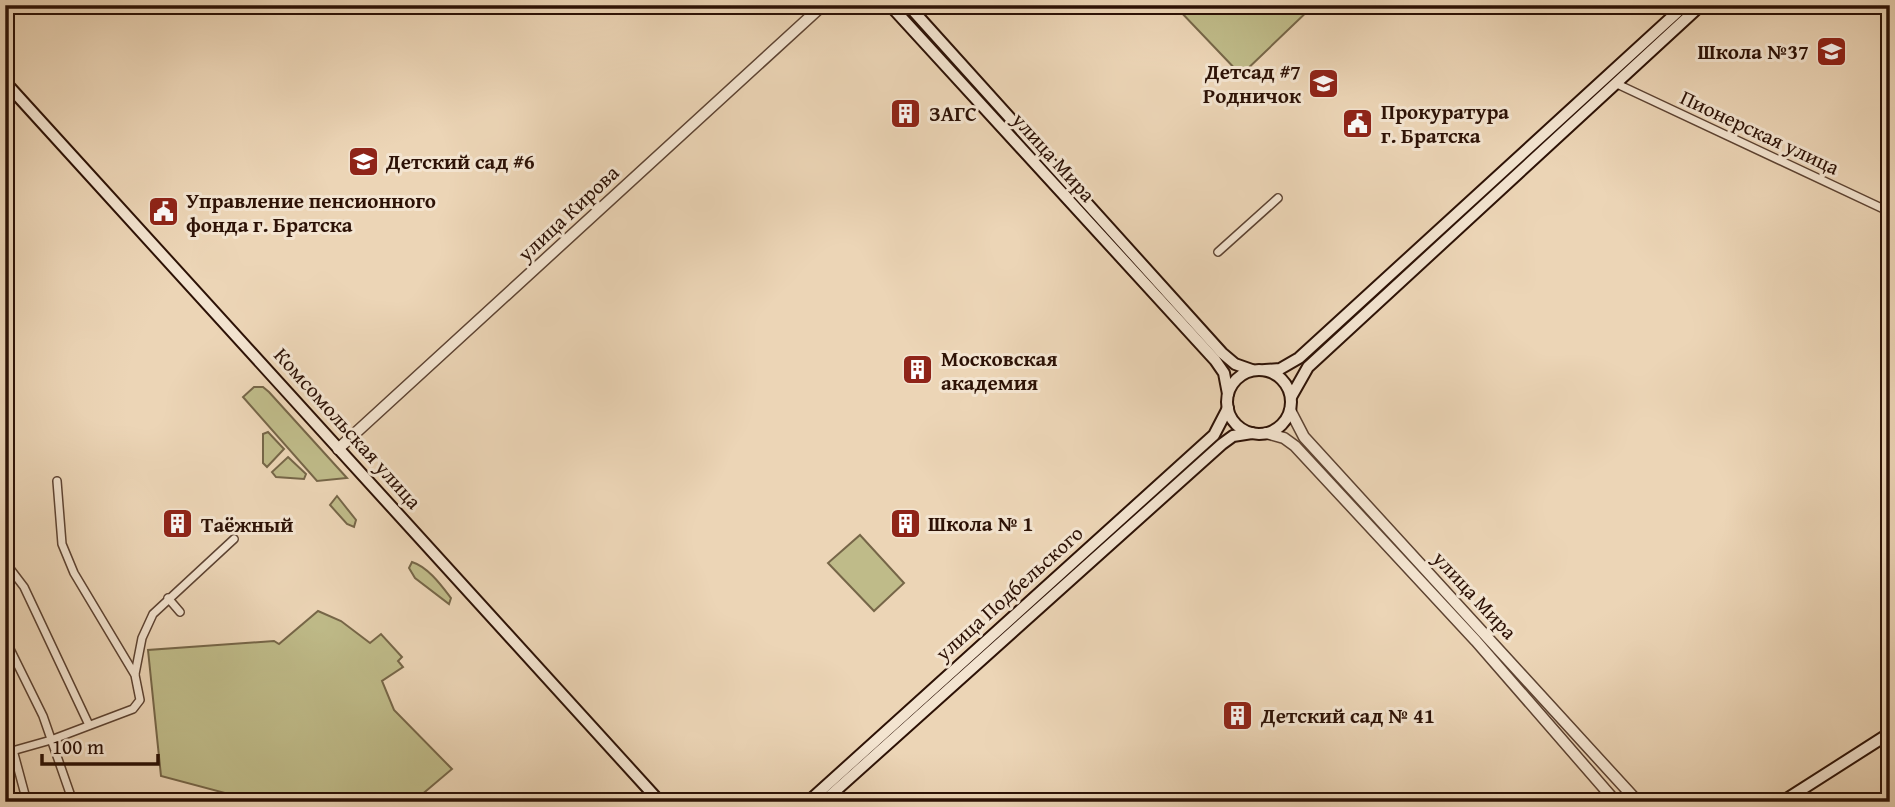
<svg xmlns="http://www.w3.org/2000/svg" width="1895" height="807" viewBox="0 0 1895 807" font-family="'Gentium Book Plus',serif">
<rect width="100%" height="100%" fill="#ecd5b6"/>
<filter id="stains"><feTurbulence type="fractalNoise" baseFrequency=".00286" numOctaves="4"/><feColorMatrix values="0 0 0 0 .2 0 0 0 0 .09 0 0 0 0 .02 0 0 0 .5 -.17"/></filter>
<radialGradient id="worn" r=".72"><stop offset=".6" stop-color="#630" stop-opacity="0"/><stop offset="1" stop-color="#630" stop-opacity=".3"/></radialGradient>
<g fill="#bfbb89" stroke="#766648" stroke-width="2">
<path d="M1180 5H1314L1241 75 1177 8Z"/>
<path d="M254 387H263L269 392 347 478 317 481 243 397Z"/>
<path d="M268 432 284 449 267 467 263 463V434Z"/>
<path d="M288 457 306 474 304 479 276 477 272 472Z"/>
<path d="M337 496 356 520 354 527 347 524 330 505Z"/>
<path d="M860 535 904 583 874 611 828 563Z"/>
<path d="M412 562C428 567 441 585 451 598L449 604 415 578 409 568Z"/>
<path d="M318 611 341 621 370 643 381 634 402 657 398 661 403 667 382 681 394 710 452 769 413 802H259L161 776 148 650 274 641 279 644Z"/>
</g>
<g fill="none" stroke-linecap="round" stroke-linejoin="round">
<defs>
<g id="minor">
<path d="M1615 83 1890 212"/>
<path d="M1218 252 1278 198"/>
<path d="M5 562 24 587 89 725"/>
<path d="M168 598 180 612"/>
<path d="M5 639 43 716 73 802"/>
<path d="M135 674 142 638 153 614 234 539"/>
<path d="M13 750 27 802"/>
<path d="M5 753 51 740 133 709 140 700 135 675 74 573 62 544 57 481"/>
</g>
<g id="tertiary">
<path d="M1290 410 1304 437 1638 802"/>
<path d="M1266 433 1284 438 1295 446 1476 641 1616 802"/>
<path d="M338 449 823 5"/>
</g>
<g id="secondary">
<path d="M890 5 1215 360 1224 373 1228 394"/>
<path d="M908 5 1222 353 1235 364 1252 370"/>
<path d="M5 82 660 802"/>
<path d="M1265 370 1280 369 1299 358 1685 5"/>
<circle cx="1259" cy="402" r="32"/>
<path d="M1291 397 1308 367 1701 5"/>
<path d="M808 802 1214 435 1228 408"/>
<path d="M823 802 1222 444 1233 436 1252 433"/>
<path d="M1782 802 1890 733"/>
</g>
</defs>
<use href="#minor" stroke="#5d4332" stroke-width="10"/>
<use href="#tertiary" stroke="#5d4332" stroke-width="13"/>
<use href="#secondary" stroke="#2d1206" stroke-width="14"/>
<use href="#minor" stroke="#f3e4d0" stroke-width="7"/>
<use href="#tertiary" stroke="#f3e4d0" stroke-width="10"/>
<use href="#secondary" stroke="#f3e4d0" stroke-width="10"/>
</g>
<defs>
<symbol id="school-square" viewBox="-11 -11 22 22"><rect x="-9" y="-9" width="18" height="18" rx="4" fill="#8f2418" stroke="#f3e4d0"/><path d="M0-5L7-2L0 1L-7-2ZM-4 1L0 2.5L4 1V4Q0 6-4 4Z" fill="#fff"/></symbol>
<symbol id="building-square" viewBox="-11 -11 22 22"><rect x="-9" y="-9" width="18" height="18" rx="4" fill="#8f2418" stroke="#f3e4d0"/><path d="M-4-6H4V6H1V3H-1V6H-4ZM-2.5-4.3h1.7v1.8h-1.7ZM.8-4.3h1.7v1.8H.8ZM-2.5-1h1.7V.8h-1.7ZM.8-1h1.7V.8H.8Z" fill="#fff"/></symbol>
<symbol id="civic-square" viewBox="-11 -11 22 22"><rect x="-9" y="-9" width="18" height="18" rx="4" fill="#8f2418" stroke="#f3e4d0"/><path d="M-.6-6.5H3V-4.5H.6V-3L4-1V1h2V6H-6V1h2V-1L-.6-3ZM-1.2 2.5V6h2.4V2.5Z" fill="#fff"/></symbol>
</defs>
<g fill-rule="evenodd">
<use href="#school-square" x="1814" y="34" width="35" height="35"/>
<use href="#school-square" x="1306" y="66" width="35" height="35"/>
<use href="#building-square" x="888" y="96" width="35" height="35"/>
<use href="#civic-square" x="1340" y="106" width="35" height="35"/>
<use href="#school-square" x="346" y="144" width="35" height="35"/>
<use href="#civic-square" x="146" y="194" width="35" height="35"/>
<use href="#building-square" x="900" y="352" width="35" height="35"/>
<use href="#building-square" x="888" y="506" width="35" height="35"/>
<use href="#building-square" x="160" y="506" width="35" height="35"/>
<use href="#building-square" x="1220" y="698" width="35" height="35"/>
</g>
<g text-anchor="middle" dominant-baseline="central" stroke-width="6" stroke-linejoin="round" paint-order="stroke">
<g font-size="21" font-weight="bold" fill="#2d1206" stroke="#f3e4d0" text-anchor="start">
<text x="1809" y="51" text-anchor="end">Школа №37</text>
<text x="1301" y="71" text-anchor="end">Детсад #7<tspan x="1301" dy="24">Родничок</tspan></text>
<text x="1381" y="111">Прокуратура<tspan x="1381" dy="24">г. Братска</tspan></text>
<text x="929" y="113">ЗАГС</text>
<text x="386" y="161">Детский сад #6</text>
<text x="186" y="200">Управление пенсионного<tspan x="186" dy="24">фонда г. Братска</tspan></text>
<text x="941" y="358">Московская<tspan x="941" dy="24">академия</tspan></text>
<text x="928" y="523">Школа № 1</text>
<text x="201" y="524">Таёжный</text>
<text x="1261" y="715">Детский сад № 41</text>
</g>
<g font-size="21" fill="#2d1206" stroke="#f3e4d0">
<text transform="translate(1760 132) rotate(25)">Пионерская улица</text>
<text transform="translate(1054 157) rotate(48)">улица Мира</text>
<text transform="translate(568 213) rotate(-43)">улица Кирова</text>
<text transform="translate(348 428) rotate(48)">Комсомольская улица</text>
<text transform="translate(1009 593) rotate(-42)">улица Подбельского</text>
<text transform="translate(1475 595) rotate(47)">улица Мира</text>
</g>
</g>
<rect width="1895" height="807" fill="none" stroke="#ecd5b6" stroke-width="28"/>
<rect x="7" y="7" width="1881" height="793" fill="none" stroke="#2d1206" stroke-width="3.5"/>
<rect x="14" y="14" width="1867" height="779" fill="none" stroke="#2d1206" stroke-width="2"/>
<path d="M42 754v10h116v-10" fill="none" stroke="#2d1206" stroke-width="3.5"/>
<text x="52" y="754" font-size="21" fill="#2d1206" stroke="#f3e4d0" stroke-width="5" paint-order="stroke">100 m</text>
<rect width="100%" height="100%" filter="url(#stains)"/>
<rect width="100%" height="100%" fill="url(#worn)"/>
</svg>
